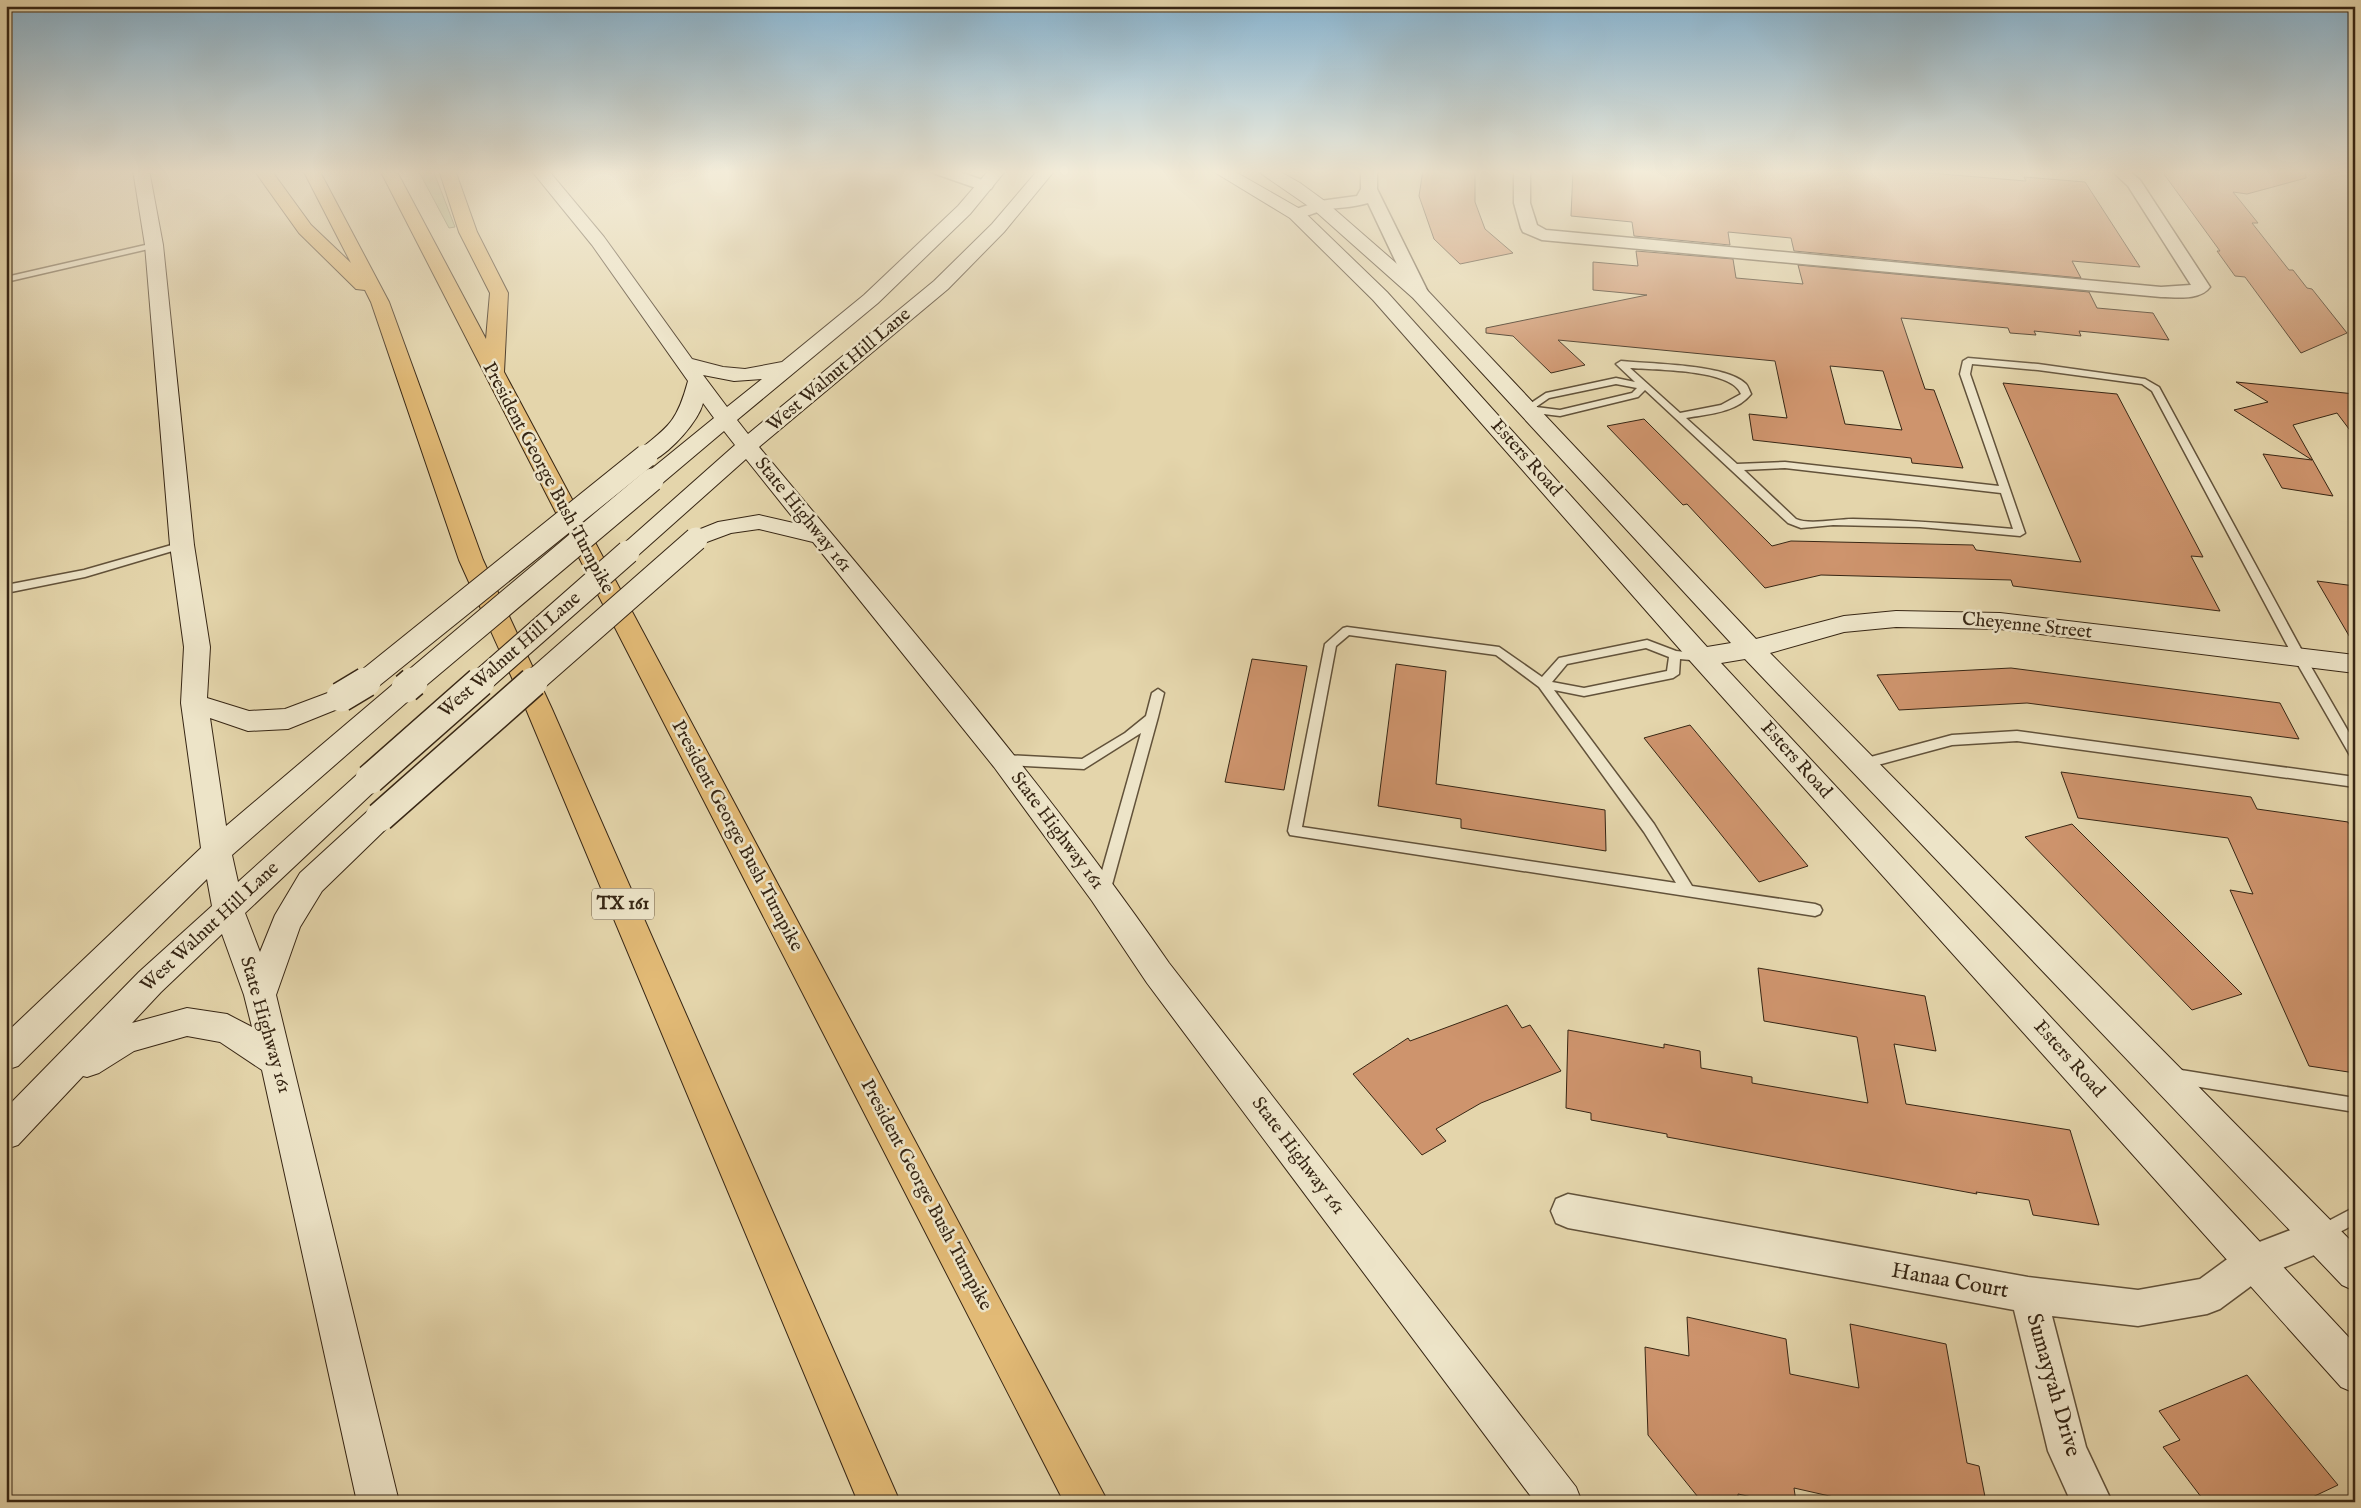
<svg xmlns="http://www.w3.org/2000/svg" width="2361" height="1508" viewBox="0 0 2361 1508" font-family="'IM FELL English',serif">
<rect width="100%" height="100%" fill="#e4d5ab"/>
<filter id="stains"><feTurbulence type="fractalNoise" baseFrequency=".004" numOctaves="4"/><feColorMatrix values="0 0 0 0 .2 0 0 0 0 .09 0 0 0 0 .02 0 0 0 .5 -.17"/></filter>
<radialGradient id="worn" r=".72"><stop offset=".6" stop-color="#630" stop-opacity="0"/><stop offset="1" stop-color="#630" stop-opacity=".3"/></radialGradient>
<path fill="#b0be8c" stroke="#747250" d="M418 170H433L455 227 449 228Z"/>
<g fill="#ce946d" stroke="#372614" fill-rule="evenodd">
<path d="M1423 170H1475V202L1485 229 1513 253 1460 264 1434 239 1419 196Z"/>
<path d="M1573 170H1893L2026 181 2024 177 2085 182 2140 267 2072 261 2081 278 1794 251 1791 238 1728 232 1730 245 1634 236 1632 222 1571 216Z"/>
<path d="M2161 170H2305L2306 178 2247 194 2233 192 2258 223H2252L2289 270H2293L2307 288 2312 289 2347 333 2301 353 2245 277 2235 276 2217 251H2220Z"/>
<path d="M1636 251 1733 259 1736 278 1803 284 1798 265 2089 292 2097 308 2153 313 2169 340 2079 331 2081 336 2034 331 2036 335 2010 333 2008 328 1901 318 1925 389 1934 390 1963 468 1912 463 1911 458 1753 440 1749 414 1787 418 1775 361 1558 340 1585 365 1551 373 1513 336 1486 333V328L1647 295 1593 290V262L1638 266ZM1830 366 1883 371 1902 430 1845 424Z"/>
<path d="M2236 382 2355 394V437L2337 413 2293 425 2333 496 2282 488 2263 454 2312 460 2234 410 2268 402Z"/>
<path d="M2003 383 2117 394 2203 557 2191 556 2220 611 2013 586 2011 580 1821 575 1765 588 1687 504 1683 505 1607 426 1644 419 1772 546 1791 541 1973 545 1976 550 2081 562Z"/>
<path d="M2317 581 2355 586V646Z"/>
<path d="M1252 659 1307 666 1284 790 1225 782Z"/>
<path d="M1396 664 1446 671 1436 784 1605 810 1606 851 1461 828V819L1378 806Z"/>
<path d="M2011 668 2280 703 2299 739 2027 703 1899 710 1877 675Z"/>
<path d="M1690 725 1808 866 1759 882 1644 738Z"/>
<path d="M2061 772 2251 797 2257 809 2348 822 2355 835V1073L2309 1066 2230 890 2253 894 2228 838 2078 818Z"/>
<path d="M2072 824 2242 994 2192 1010 2025 837Z"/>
<path d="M1758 968 1925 996 1936 1051 1894 1044 1906 1104 2070 1130 2099 1225 2033 1215 2029 1200 1976 1192 1977 1194 1667 1137V1134L1591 1120V1113L1566 1108 1568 1030 1664 1048V1044L1700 1051 1701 1068 1752 1077V1083L1868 1103 1857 1037 1764 1021Z"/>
<path d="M1507 1005 1522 1028 1530 1025 1561 1071 1481 1103 1436 1129 1446 1141 1422 1155 1353 1074 1408 1038 1410 1041Z"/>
<path d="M1687 1317 1786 1339 1790 1374 1859 1388 1850 1324 1946 1344 1967 1463 1979 1466 1986 1502H1856L1794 1488 1796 1502H1775L1738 1494V1502H1702L1648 1435 1645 1347 1689 1356Z"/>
<path d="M2247 1375 2338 1485 2302 1502H2205L2163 1447 2180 1440 2159 1411Z"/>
</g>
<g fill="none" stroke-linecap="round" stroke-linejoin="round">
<defs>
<g id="lane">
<path d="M154 243 158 245 157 247 6 282V277Z"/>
<path d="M1968 358 2038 364 2145 379 2159 387 2306 658 2355 743V759L2351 757 2294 658 2152 391 2142 384 2038 370 1972 364 1970 374 2025 533 2020 536 1920 527 1833 525 1801 528 1788 523 1645 390 1638 397 1560 416 1527 412 1522 409 1546 393 1616 378 1635 382 1616 364 1621 361C1649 364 1727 364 1746 384 1748 386 1749 390 1751 394 1736 413 1708 414 1686 418L1737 464 1785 462 1999 486 1960 374 1963 361ZM1630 368C1655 370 1732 369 1741 394L1721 405 1680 413ZM1616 384 1637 388 1632 393 1560 410 1536 407 1549 398ZM1785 468 2001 493 2013 529C1960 524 1906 520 1853 519 1837 519 1809 525 1796 519L1744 470Z"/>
<path d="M182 542 187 545 186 547 85 577 6 593V585L84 570Z"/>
<path d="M1347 627 1499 647 1542 677 1559 658 1647 640 1676 651 1705 654 1707 657 1701 661 1680 659 1679 674 1673 678 1584 696 1554 690 1654 824 1692 886 1815 904 1820 906 1822 910 1820 914 1815 916 1290 835 1288 831 1325 644 1343 628ZM1349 635 1496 655 1539 687 1644 832 1676 883 1302 827 1336 646ZM1646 648 1669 657 1667 671 1584 688 1552 682 1567 664Z"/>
<path d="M1158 689 1164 693 1158 717 1110 892 1108 896 1103 898 1098 896 1096 892 1141 733 1084 769 1004 765 998 760 1004 755 1082 759 1125 733 1146 716 1152 693Z"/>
<path d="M2017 731 2355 777V787L2017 741 1952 745 1863 769 1857 764 1863 759 1952 735Z"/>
<path d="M2175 1069 2355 1098V1112L2175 1083 2170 1081 2167 1076 2170 1071Z"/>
<path d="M2355 1207V1224L2321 1242 2315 1240 2313 1234 2315 1228Z"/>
</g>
<g id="street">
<path d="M931 170H954L991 183 993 186 991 189H979L933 173Z"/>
<path d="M1361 170H1377V189L1429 294 1426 298H1414L1411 294 1368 203C1352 208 1336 207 1321 211 1310 214 1301 220 1290 217L1288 214 1290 211 1320 201 1357 196 1361 189Z"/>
<path d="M1514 170H1530V203L1537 225 1546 230 2161 287 2191 285 2128 186 2111 170H2128L2140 180 2210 287C2200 301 2176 297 2161 297L1542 240 1523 232 1521 228 1514 203Z"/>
<path d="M1568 1194 2028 1277 2138 1290 2200 1279 2241 1249 2319 1219 2331 1224 2337 1236 2331 1248 2266 1275 2220 1309 2207 1314 2138 1326 2052 1316 2086 1447 2112 1502H2071L2048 1451 2014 1310 1568 1228 1556 1223 1551 1211 1556 1199Z"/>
</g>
<g id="secondary">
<path d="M133 170H149L163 245 194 545 210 647 207 698 249 711 285 709 341 688 350 690 354 697 350 704 288 729 248 731 210 718 226 826 397 681 406 679 415 681 419 688 415 695 232 855 238 882 360 772 370 768 380 772 384 779 380 786 245 913 260 952 275 915 300 873 370 809 380 806 390 809 394 817 390 825 322 891 300 927 276 995 399 1502H357L262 1070 220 1042 187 1036 134 1051 99 1073 87 1077 83 1076 18 1145 6 1149V1108L139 972 212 906 207 879 18 1066 6 1070V1033L201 848 181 703 184 647 170 545 145 245ZM222 934 244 995 252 1027 227 1014 187 1008 132 1023 161 992Z"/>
<path d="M531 170H548L604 237 692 359 723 367 745 369 782 362 864 295 958 206 989 170H1006L970 214 878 303 737 420 748 434 934 281 992 224 1038 170H1055L1004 232 948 289 759 447C900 616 1044 782 1169 963L1576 1487 1582 1502H1535L1147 983 1092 901 994 767 813 542 759 529 731 533 696 546 688 544 684 539 688 534 718 522 759 515 798 524 746 459 636 557 628 560 620 557 616 552 620 547 735 445 724 431 660 485 652 487 644 485 641 480 644 475 714 418 703 403C698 422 671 451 654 460 649 463 644 462 638 461L635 456 638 451C669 426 677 422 688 381L592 245ZM703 375 734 381 762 379 727 407Z"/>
<path d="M1211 170H1232L1302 210 1387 292 1707 647 1731 643 1413 298 1314 210 1256 170H1277L1300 183 1326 202 1427 290 1756 639 1844 616 1896 611 2000 613 2355 655V673L2000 629 1896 627 1844 632 1770 653 2355 1245V1291L2342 1285 1745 659 1721 663 2355 1344V1393L2341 1387 1692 663 1373 300 1290 218Z"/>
</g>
<g id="highway">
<path d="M254 170H271L311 225 351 263 303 170H319L389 302 483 560 552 709 900 1502H858L526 709 459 560 371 302 365 290 356 289 299 233Z"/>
<path d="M380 170H396L486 339 490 293 459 232 439 170H455L477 232 508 293 504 372 1108 1502H1064Z"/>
</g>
</defs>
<use href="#lane" stroke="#62523a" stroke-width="3"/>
<use href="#street" stroke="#62523a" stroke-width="3"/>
<use href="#secondary" stroke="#372614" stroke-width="2"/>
<use href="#highway" stroke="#372614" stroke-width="2"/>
<use href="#lane" fill="#ede4c8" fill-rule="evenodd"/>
<use href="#street" fill="#ede4c8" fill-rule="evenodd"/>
<use href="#secondary" fill="#ede4c8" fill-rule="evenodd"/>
<use href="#highway" fill="#e2ba76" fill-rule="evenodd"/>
<defs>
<g id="secondary-bridge-far1">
<path d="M364 683 646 456"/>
<path d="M411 683 652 480"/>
<path d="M479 683 628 552"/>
<path d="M532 683 696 539"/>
</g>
<g id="secondary-bridge">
<path d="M406 688 413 682"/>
<path d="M341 697 366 682"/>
<path d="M370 779 480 682"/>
<path d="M380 817 533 682"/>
</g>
</defs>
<use href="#secondary-bridge-far1" stroke="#372614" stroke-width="25" stroke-linecap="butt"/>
<use href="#secondary-bridge" stroke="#372614" stroke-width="32" stroke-linecap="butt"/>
<use href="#secondary-bridge-far1" stroke="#ede4c8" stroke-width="23"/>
<use href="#secondary-bridge" stroke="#ede4c8" stroke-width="29"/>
</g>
<linearGradient id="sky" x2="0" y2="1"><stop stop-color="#88b5d2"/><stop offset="0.45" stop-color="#f3ecd9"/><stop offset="1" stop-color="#f3ecd9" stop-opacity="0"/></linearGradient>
<rect width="2361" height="382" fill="url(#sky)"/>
<g text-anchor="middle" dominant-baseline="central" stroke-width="5" stroke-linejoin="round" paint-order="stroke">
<rect fill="#ede4c8" stroke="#6e5f4a" stroke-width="1" x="592" y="888.5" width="62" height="31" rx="4"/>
<g font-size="18" font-weight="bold" fill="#372614">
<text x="623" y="904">TX 161</text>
</g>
<g font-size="19" fill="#372614" stroke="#ede4c8">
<text transform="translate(839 370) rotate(-40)">West Walnut Hill Lane</text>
<text transform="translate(1526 458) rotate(48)">Esters Road</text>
<text transform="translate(548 478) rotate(62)">President George Bush Turnpike</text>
<text transform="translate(803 515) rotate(51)">State Highway 161</text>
<text transform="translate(2027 626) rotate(6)">Cheyenne Street</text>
<text transform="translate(510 655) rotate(-41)">West Walnut Hill Lane</text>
<text transform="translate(1796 760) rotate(48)">Esters Road</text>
<text transform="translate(1057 831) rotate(53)">State Highway 161</text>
<text transform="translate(737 836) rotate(62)">President George Bush Turnpike</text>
<text transform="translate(210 927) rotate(-43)">West Walnut Hill Lane</text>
<text transform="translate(265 1025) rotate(74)">State Highway 161</text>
<text transform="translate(2069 1059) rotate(48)">Esters Road</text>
<text transform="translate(1298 1156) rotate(53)">State Highway 161</text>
<text transform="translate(926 1195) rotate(62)">President George Bush Turnpike</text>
</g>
<g font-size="22" fill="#372614" stroke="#ede4c8">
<text transform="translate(1950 1281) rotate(10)">Hanaa Court</text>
<text transform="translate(2053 1385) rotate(74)">Sumayyah Drive</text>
</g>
</g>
<rect width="2361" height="1508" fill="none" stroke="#e4d5ab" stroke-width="25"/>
<rect x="8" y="8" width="2346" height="1493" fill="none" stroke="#372614" stroke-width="2.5"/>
<rect x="12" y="12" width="2336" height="1483" fill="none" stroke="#372614"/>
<rect width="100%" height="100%" filter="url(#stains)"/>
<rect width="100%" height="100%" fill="url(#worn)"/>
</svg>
